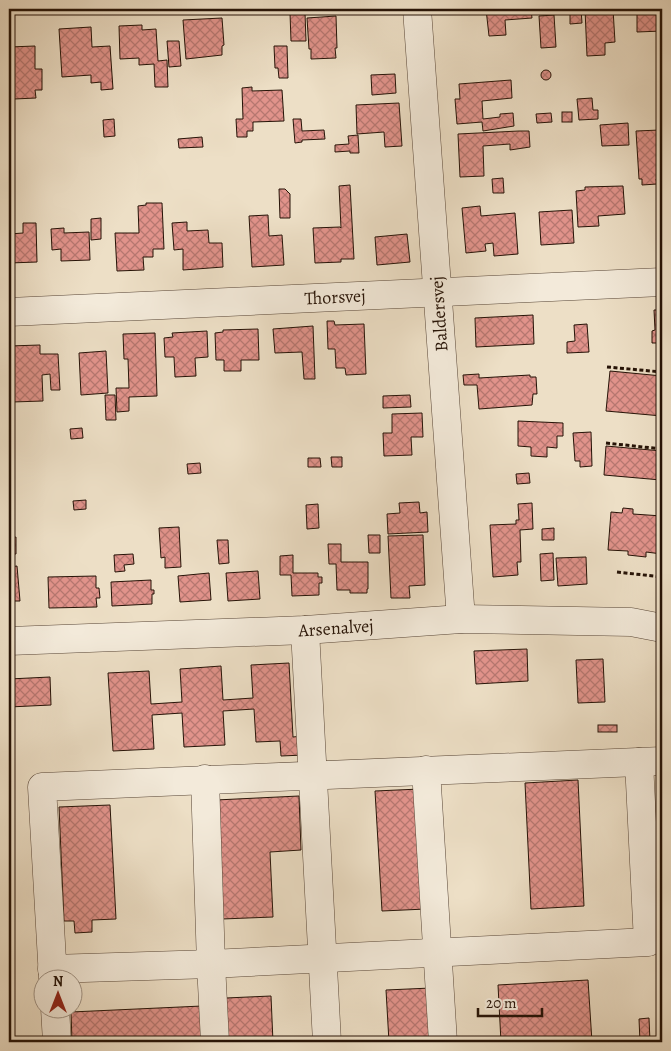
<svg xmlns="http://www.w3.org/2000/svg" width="671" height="1051" viewBox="0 0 671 1051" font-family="Alegreya,serif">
<defs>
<pattern id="building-cross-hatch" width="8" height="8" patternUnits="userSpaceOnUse" patternTransform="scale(1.25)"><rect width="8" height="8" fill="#e1938b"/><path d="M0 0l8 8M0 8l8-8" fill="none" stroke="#b67770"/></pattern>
</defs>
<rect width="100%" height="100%" fill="#eddfc6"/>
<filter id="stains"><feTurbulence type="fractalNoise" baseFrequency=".004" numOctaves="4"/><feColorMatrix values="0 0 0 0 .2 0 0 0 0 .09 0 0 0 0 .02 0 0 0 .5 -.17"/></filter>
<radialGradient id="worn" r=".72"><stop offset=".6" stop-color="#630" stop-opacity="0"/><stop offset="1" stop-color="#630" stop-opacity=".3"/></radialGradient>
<g fill="url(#building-cross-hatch)" stroke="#261307">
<path d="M486 9H531L532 18 505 20 506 35 489 36Z"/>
<path d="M570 9H581L582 23 570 24Z"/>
<path d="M585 9H613L615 42 605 43V55L587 56Z"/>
<path d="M637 9H662V31L637 32Z"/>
<path d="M290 13H305L306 41H291Z"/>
<path d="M554 15 556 47 541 48 539 16Z"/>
<path d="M336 16 337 48H335L336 58 311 59V49H309L307 18Z"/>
<path d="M222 18 224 45 222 46V55L186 59 183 20Z"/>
<path d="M142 25V30L156 29 158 61 167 60 168 87H155L154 64 139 65V58L120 59 119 26Z"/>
<path d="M91 27 92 47 110 46 113 89 101 90V82L91 83V75L62 77 59 29Z"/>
<path d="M167 41H179L181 66 169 67Z"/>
<path d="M35 46V69H42V90H35L36 98 14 99V96H9V47Z"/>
<path d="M274 46H287L288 78H279L278 68H275Z"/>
<circle cx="546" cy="75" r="5"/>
<path d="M395 74 396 93 372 95 371 75Z"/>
<path d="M511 80 512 98 482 101 483 119 500 117V114L513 113 514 126 483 131 482 122 457 124 455 99H460L459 84Z"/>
<path d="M252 87V91L282 90 284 121 253 122V131H247V137H237L236 119H243L242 88Z"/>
<path d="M592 98 593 110H598V119L579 120 577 99Z"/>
<path d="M399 103 402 146 385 147 384 132 357 134 356 105Z"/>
<rect x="562" y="112" width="10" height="10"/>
<path d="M551 113 552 122 537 123 536 114Z"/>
<path d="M114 119 115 136 104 137 103 120Z"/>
<path d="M293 119H301L302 131 324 130 325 139 302 140V142L295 143Z"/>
<path d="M628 123 629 145 602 146 600 125Z"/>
<path d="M660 130 661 139H662V178L656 179 657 184 642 185V179H639L636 131Z"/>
<path d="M519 131H529L530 147 510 150V144L483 146 484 176 460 177 458 134Z"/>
<path d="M358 135 359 153H350V151L335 152V145L349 144 348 136Z"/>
<path d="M202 137 203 147 179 148 178 139Z"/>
<path d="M503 178 504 193H493L492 179Z"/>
<path d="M350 185 354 259H341V262L315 263 313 228 340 227 341 228 339 186Z"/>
<path d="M623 186 625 214 598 216 599 226 578 227 576 191 585 190V187Z"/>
<path d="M279 189H285L290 194V218H280Z"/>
<path d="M146 203H162L164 249H153V257H143L144 270 117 271 115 233H139L138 206 146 205Z"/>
<path d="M480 206 481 216 515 213 518 254 494 256 493 243 485 244 486 251 466 253 462 208Z"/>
<path d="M572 210 574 243 541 245 539 212Z"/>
<path d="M268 215 269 236 282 235 284 265 252 267 249 216Z"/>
<path d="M101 218V239L91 240V219Z"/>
<path d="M187 222V231L208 230 209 243H222L223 267 183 270V249L174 250 172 223Z"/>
<path d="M23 223H36L37 262 9 263V234L23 233Z"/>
<path d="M64 228V233L89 232 90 260 61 261V249L52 250 51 229Z"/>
<path d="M407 234 410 262 377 265 375 237Z"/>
<path d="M654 310H662V343H652V331L655 330Z"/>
<path d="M533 315 534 344 476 347 475 318Z"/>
<path d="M327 321H334L335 325 364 324 366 374 346 375 345 368H336L335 349H328Z"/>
<path d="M587 324 589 352 567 353V342L575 341 574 325Z"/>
<path d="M313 326 315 379H304L302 352 275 353 273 329Z"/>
<path d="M258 329 259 360H241V371H224V360H216L215 333 223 332V330Z"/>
<path d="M207 331 208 357 195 358 196 376 175 377 174 357H165L164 338 173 337 172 333Z"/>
<path d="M155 333 157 396 129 397V411L117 412 116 388H129L128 359H124L123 334Z"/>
<path d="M40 345V354H58L60 390H51L50 374 42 375 43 401 12 402 11 377H9V346Z"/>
<path d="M106 351 108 393 81 395 79 353Z"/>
<path d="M610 371 662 376V416L606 411Z"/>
<path d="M479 374V378L530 375V377H536L537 394H533L532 405 479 409 477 385H464L463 375Z"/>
<path d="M105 395H115L116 420H106Z"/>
<path d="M410 395 411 407 383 408V396Z"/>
<path d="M422 413 423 437H411L412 455 384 456 383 433H392V414Z"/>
<path d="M518 421 563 423V436H557V448L547 447V457L531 456V447L518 446Z"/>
<path d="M82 428 83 438 71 439 70 429Z"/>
<path d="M591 432 592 466 580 467V461H575L573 433Z"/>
<path d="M606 446 662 451V489H660L661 480 604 475Z"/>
<path d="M331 457H342V467H332Z"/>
<path d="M308 458H320L321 467H308Z"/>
<path d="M200 463 201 473 188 474 187 464Z"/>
<path d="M529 473 530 483 517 484 516 474Z"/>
<path d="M86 500V509L74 510 73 501Z"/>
<path d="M419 502 420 513 427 512 428 532 388 534 387 514 400 513 399 503Z"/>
<path d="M532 503 533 529 520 530 521 562H517L518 575 493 577 490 525 516 524V520H519L518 504Z"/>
<path d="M318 504 319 528 307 529 306 505Z"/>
<path d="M623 508 633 509V514L662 516V554L646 552V557L628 555V551L608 550 611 512 622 513Z"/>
<path d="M179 527 181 567 165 568V557L161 558 159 528Z"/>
<path d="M554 528V540H542V529Z"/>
<path d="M368 535H380V553H369Z"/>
<path d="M423 535 425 585 409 586 410 598H391L388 536Z"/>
<path d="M16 537V554H9V538Z"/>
<path d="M217 540H228L229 563 219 564Z"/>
<path d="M328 544H341V562H368V589H367V593H350V590H337L336 564H329Z"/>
<path d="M553 553 554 580 541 581 540 554Z"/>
<path d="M133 554 134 564 124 565 125 571 115 572 114 555Z"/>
<path d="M293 555V573H318V577H322V583H319V595L292 596 291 575H280V556Z"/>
<path d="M586 557 587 584 558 586 556 558Z"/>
<path d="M17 566 20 601H9V567Z"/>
<path d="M258 571 260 599 228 601 226 573Z"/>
<path d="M209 573 211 600 180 602 178 576Z"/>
<path d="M96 576V588H99L100 598H96L97 607 49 608 48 577Z"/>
<path d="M151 580V590H154V594H152V604L112 606 111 582Z"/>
<path d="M527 649 528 681 476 684 474 651Z"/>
<path d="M603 659 605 702 578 703 576 660Z"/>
<path d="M289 663 293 737 303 736 304 755 281 756 280 741 256 742 254 709 223 711 225 745 184 747 182 713 152 715 154 749 113 751 108 673 149 671 151 704 182 702 180 669 221 666 223 700 253 698 251 665Z"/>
<path d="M50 677 51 705 9 707V679Z"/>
<rect x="598" y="725" width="19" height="7"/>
<path d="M9 774H10L14 851 9 852Z"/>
<path d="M578 780 584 906 531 909 525 783Z"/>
<path d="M420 789 426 909 382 911 375 791Z"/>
<path d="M299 796 301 850 270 852 273 917 222 919 216 800Z"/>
<path d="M110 805 116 919 92 920V932L75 933 74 921H64L59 807Z"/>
<path d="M588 980 592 1042H501L498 985Z"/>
<path d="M431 988 433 1042H389L386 990Z"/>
<path d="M271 996 273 1042H228L226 998Z"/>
<path d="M202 1006 204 1042H72L71 1012Z"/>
<path d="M649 1018 650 1042H640L639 1019Z"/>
</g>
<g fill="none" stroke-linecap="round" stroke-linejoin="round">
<defs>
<g id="minor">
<path d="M417 9 461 619"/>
<path d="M9 312 662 282"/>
<path d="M305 630 327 1042"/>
<path d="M9 641 305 630 461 619 631 622 662 628"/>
<path d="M426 770 443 1042"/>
<path d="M205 779 211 964 215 1042"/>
<path d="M52 969 211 964 648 942 639 762"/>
<path d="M53 978 42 787 662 761"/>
<path d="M55 1008 57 1042"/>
</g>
</defs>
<use href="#minor" stroke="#584637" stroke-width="29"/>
<g stroke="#261307" stroke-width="3" stroke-dasharray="4 2.5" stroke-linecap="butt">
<path d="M607 367 662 372"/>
<path d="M606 443 662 449"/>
<path d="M617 572 662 577"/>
</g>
<use href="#minor" stroke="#f3eada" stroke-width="28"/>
</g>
<g text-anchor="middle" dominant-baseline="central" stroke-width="5" stroke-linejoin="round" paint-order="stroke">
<g font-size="18" fill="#261307" stroke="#f3eada">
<text transform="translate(335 297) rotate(-3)">Thorsvej</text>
<text transform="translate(439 314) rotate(-94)">Baldersvej</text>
<text transform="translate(336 628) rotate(-4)">Arsenalvej</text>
</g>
</g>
<rect width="671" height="1051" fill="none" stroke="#eddfc6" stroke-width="30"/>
<rect x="10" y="10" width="651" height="1031" fill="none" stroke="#261307" stroke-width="2.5"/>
<rect x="15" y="15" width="641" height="1021" fill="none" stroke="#261307"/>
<g transform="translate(58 994)"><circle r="24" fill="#f3eada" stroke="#a19486"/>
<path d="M0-4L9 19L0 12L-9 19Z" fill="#8f2418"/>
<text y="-8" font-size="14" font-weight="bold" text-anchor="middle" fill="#261307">N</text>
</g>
<path d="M478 1008v8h64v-8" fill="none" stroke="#261307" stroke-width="2.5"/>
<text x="486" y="1008" font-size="15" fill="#261307" stroke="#f3eada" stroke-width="4" paint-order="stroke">20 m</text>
<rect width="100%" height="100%" filter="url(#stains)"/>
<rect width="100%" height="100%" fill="url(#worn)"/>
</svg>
